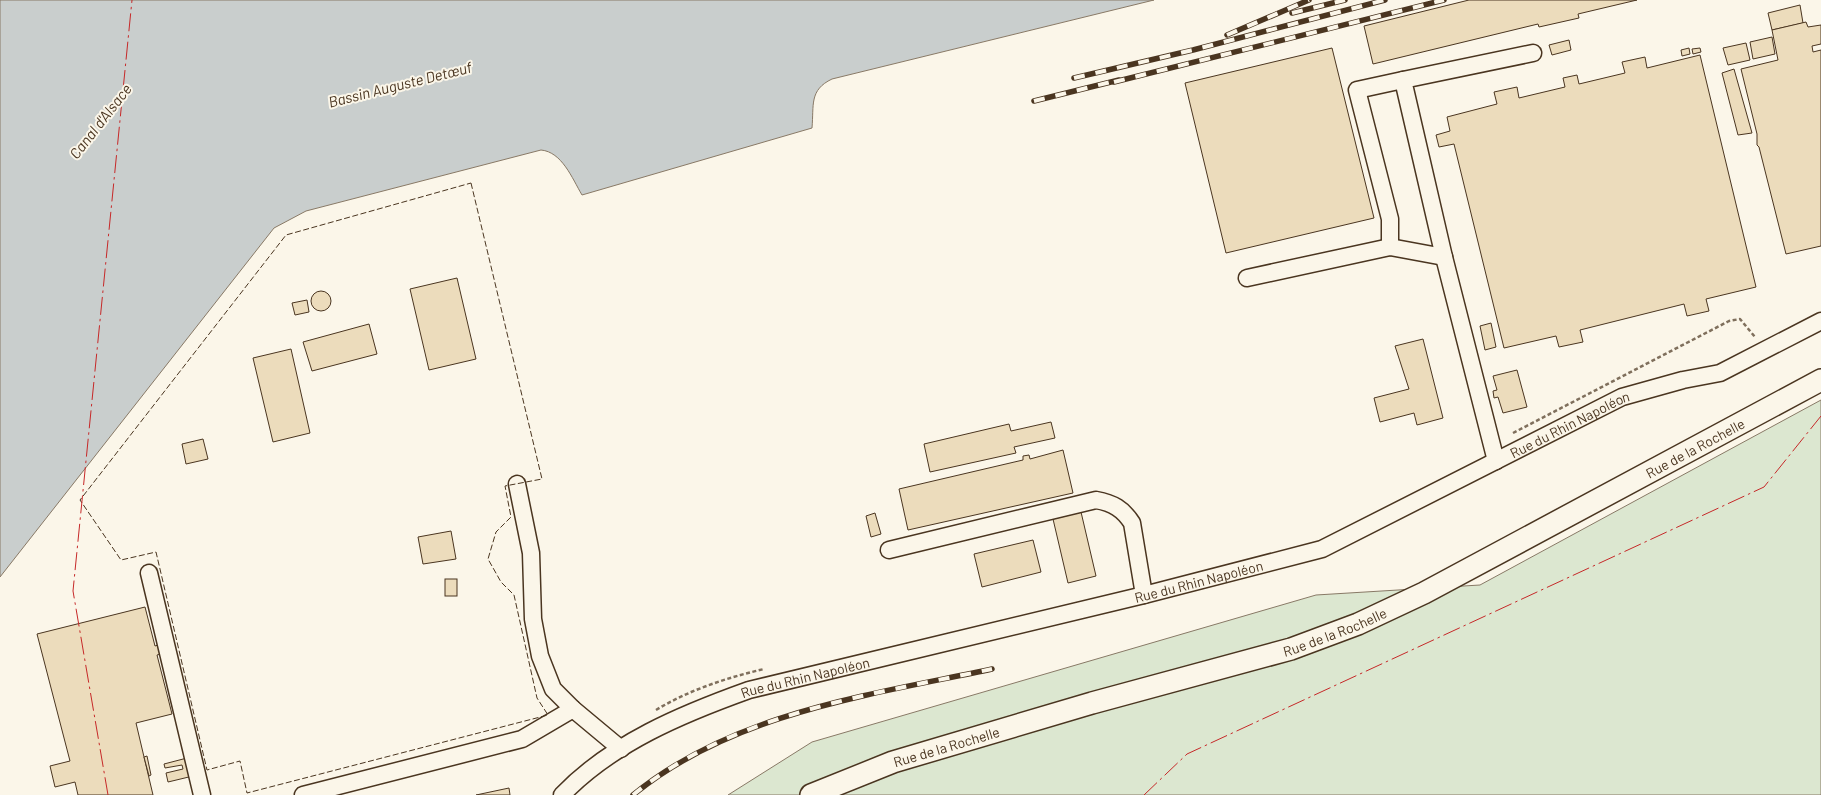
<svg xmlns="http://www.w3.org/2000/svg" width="1821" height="795" viewBox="0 0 1821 795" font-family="Barlow,sans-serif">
<rect width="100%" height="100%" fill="#fbf6e9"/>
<path fill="#dce7d0" stroke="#887966" d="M1821 400V795H728L812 742 1316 595 1480 585Z"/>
<path fill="#c9cecd" stroke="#887966" d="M0 0H1154L832 79C809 90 814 105 812 128L582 195C572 178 562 152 541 150L306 211 274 228 0 577Z"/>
<g fill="#ecdcbc" stroke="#4a3520">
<path d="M1469 0H1637L1578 14 1579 18 1539 27 1538 24 1373 64 1364 26Z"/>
<path d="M1800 5 1803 23 1772 30 1768 13Z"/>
<path d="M1806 22 1808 27 1821 25V44L1812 46 1813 52 1821 50V246L1786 254 1759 147 1757 145V134L1741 69 1778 60 1772 30Z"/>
<path d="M1772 37 1775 54 1753 59 1750 42Z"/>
<path d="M1569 40 1571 50 1552 55 1549 45Z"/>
<path d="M1746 43 1750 60 1728 65 1723 48Z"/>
<path d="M1332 48 1374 218 1226 253 1185 83Z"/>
<path d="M1689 48 1690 54 1682 56 1681 50Z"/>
<path d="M1700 48 1701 52 1693 54 1692 49Z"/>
<path d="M1700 55 1756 287 1706 299 1709 311 1687 316 1684 304 1580 330 1583 342 1559 347 1556 336 1504 348 1454 144 1439 147 1436 135 1450 131 1447 117 1497 104 1494 92 1517 87 1519 98 1565 87 1563 78 1577 75 1579 84 1625 73 1622 62 1645 57 1647 68Z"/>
<path d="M1734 69 1752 133 1738 135 1722 73Z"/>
<path d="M457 278 476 359 429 370 410 289Z"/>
<circle cx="321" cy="301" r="10"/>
<path d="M307 300 309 312 295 315 292 303Z"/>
<path d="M1491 323 1496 347 1485 350 1480 326Z"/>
<path d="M369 324 377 354 312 371 303 342Z"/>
<path d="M1423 339 1443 418 1417 425 1414 413 1380 422 1374 398 1409 389 1395 346Z"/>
<path d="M291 349 310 433 273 442 253 358Z"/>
<path d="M1517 370 1527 407 1503 413 1498 397 1494 398 1493 391 1497 390 1493 376Z"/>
<path d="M1051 422 1055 438 1014 447 1016 453 930 472 924 444 1009 424 1011 431Z"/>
<path d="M203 439 208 459 186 464 182 444Z"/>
<path d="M1063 450 1073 493 908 530 899 489 1023 460V456L1029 455 1030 459Z"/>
<path d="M1081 512 1096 576 1068 583 1053 519Z"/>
<path d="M875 513 881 534 871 537 866 516Z"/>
<path d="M451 531 456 559 423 564 418 537Z"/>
<path d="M1033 540 1041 572 982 587 974 554Z"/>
<rect x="445" y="579" width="12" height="17"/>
<path d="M145 607 155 646 158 645 161 654 157 655 172 714 136 723 153 795H78L75 782 55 787 50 766 70 761 37 634Z"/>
<path d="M147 756 151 775 149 776 144 757Z"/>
<path d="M187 758 193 776 168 782 166 773 183 769 182 765 165 768 164 764Z"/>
<path d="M509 788 510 795H476Z"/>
</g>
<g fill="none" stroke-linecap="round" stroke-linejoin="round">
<defs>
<g id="minor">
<path d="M1390 247V219L1357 90 1403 80"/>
<path d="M1247 278 1390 247 1444 257"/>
<path d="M1496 461 1444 257 1403 80 1533 53"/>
<path d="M517 484 531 553 533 619 540 656 553 689 573 709 621 749"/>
<path d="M889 550 1096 500C1113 503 1123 509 1132 523L1144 595"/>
<path d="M149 573 202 795"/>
<path d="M303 795 522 739 573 709"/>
<path id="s1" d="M562 795C612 743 682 714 749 690L1144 595 1322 549 1622 397 1683 380 1720 373 1821 321"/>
</g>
<g id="major">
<path id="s2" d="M811 795 893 762 1092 703 1291 649 1358 624 1424 593 1821 380"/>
</g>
</defs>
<use href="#minor" stroke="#4a3520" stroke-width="19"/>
<use href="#major" stroke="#4a3520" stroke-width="24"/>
<g stroke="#7f6f5c" stroke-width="2.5" stroke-dasharray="4 2.5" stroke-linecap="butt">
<path d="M1513 433 1729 321 1740 319 1755 337"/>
<path d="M656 710C689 690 726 678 764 669"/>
</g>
<use href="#minor" stroke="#fbf6e9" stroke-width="16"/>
<use href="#major" stroke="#fbf6e9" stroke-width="21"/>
<defs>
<g id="rail">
<path d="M1292 13 1345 0"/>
<path d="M1227 35 1309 0"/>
<path d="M1074 78 1193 50 1385 0"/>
<path d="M1114 82 1444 0"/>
<path d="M1034 101 1119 80"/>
<path d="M633 795C733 713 869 695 992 669"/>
</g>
</defs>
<use href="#rail" stroke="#4a3520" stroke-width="5.5"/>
<use href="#rail" stroke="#fbf6e9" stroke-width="4" stroke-dasharray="11" stroke-linecap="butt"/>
<path stroke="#4a3520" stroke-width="1" stroke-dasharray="6 2.5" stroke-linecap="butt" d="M471 183 542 479 505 486 511 517 496 532 488 559 501 582 514 595 537 698 548 715 247 793 240 761 207 770 156 552 121 560 80 500 286 235Z"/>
<g stroke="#c62828" stroke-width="1" stroke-dasharray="18 4 2.5 4" stroke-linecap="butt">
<path d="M108 795 73 591 132 0"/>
<path d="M1144 795 1187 754 1764 487 1821 416"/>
</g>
</g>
<g text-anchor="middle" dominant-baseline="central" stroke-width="4" stroke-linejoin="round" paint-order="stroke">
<g font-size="14" fill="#4a3520" stroke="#fbf6e9">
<text stroke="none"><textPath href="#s1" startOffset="1084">Rue du Rhin Napoléon</textPath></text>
<text stroke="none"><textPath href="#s2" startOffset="954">Rue de la Rochelle</textPath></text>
<text stroke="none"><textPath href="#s1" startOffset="679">Rue du Rhin Napoléon</textPath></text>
<text stroke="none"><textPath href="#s2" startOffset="549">Rue de la Rochelle</textPath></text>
<text stroke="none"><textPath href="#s1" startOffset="274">Rue du Rhin Napoléon</textPath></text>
<text stroke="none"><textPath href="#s2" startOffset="144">Rue de la Rochelle</textPath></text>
</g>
<g font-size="15" font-style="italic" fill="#4a3520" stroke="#fbf6e9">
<text transform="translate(400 84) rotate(-14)">Bassin Auguste Detœuf</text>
<text transform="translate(100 121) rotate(-52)">Canal d'Alsace</text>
</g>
</g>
</svg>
